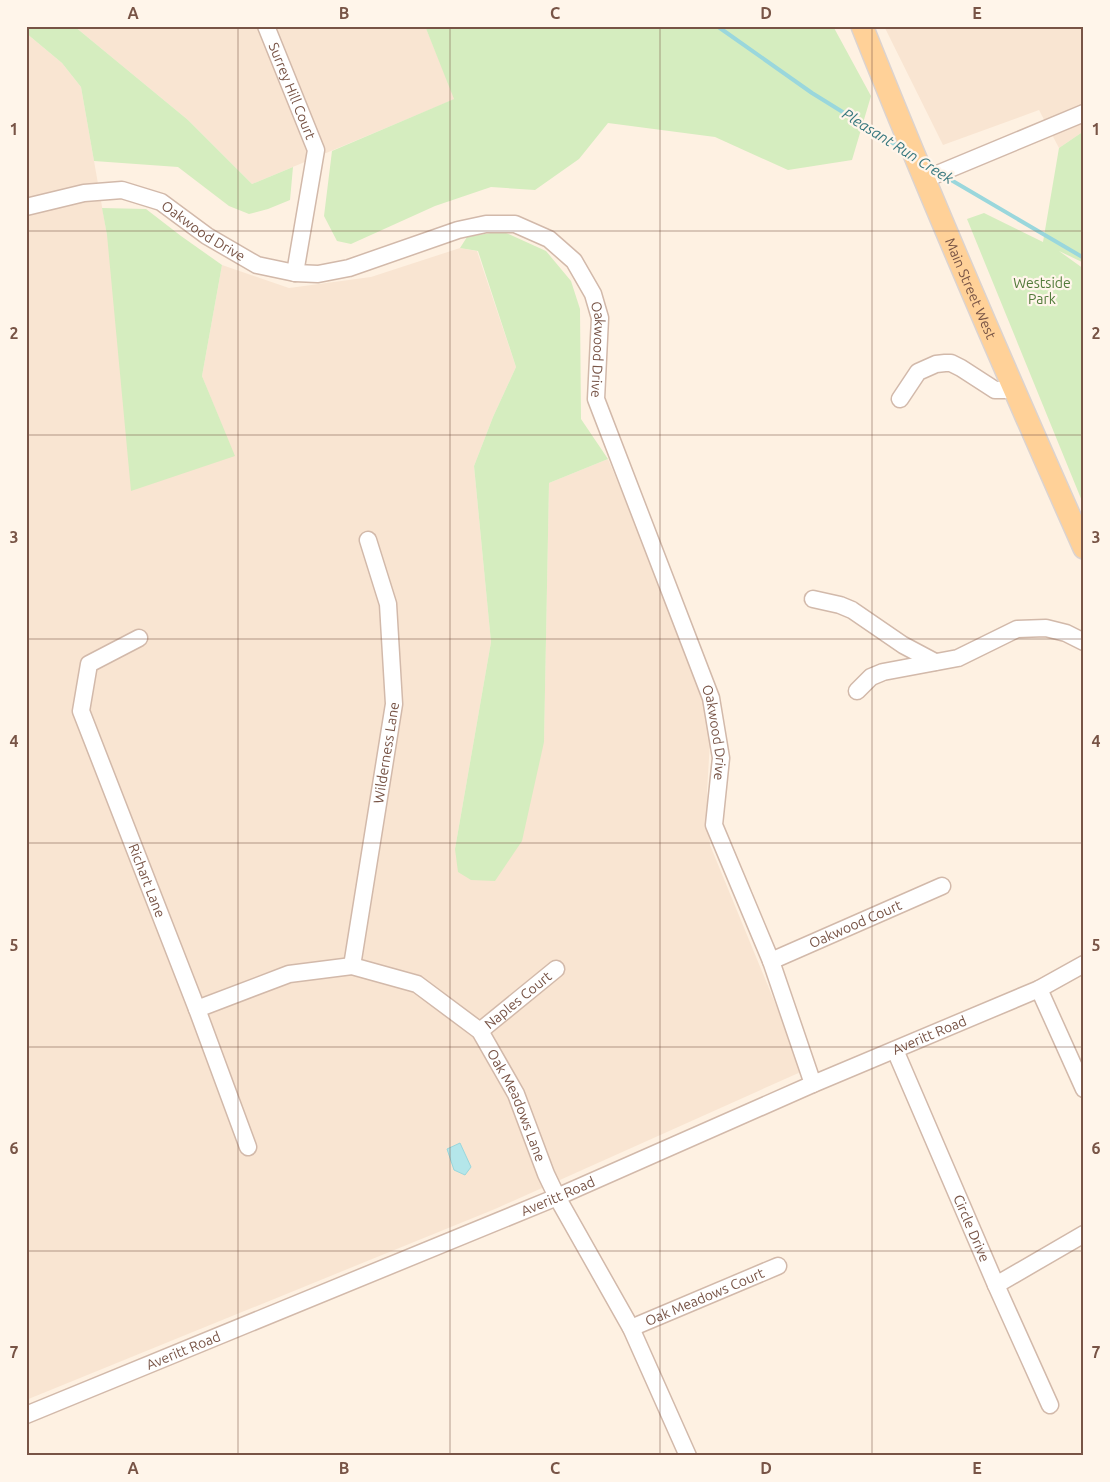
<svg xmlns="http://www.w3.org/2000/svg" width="1110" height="1482" viewBox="0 0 1110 1482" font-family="Ubuntu,sans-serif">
<rect width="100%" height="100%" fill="#fef1e2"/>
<g fill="#f9e5d2">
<path d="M74 26H425L455 99 252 184 188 120Z"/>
<path d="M884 26H1084V131L1059 148 1039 110 943 145Z"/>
<path d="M26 33 62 63 81 87 107 235 234 456 202 376 222 265 289 288 371 277 460 248 477 251 516 367 493 417 474 466 491 642 455 849 544 742 549 483 608 459 698 674 711 726 707 791 710 845 803 1071 495 1209 26 1400Z"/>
</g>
<g fill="#d5edbf">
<path d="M26 26H74L188 120 252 184 293 167 290 200 268 209 249 214 229 206 178 167 94 161 81 87 62 63 26 33Z"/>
<path d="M425 26H833L871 96 852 160 788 170 715 137 608 123 579 159 535 190 491 187 435 206 351 244 337 241 324 216 332 151 454 99Z"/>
<path d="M1084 131V263L1059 251 1084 269V506L967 219 984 213 1043 242 1059 148Z"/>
<path d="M102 208 146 209 181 236 222 265 202 376 235 456 131 491 107 235Z"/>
<path d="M502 231 546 251 571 281 580 309 581 419 608 459 549 483 544 742 522 841 495 881 471 880 458 872 455 849 491 642 474 466 493 417 516 367 478 251 460 248 467 237Z"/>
</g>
<path fill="#b4e6ea" stroke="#9ad7dc" d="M460 1143 471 1167 465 1175 454 1170 447 1149Z"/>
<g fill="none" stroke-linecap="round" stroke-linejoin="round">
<g stroke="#9ad7dc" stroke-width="4">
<path d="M717 26 812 93 904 150"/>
<path d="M946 177 1084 258"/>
</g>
<defs>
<g id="minor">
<path id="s1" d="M266 26 316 150 295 273"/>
<path d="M923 180 1084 113"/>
<path id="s2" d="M26 207 84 193 122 190 161 202 207 236 257 265 295 273 318 274 349 268 458 230 486 224H515L549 239 574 261 593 294 600 318 596 399 711 698 721 758 714 825 771 961 813 1084"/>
<path d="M900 399 918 372 936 364 945 363H951L961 368 995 390H1013"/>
<path d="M813 599 840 605 852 610 903 645 935 662"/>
<path id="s3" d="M139 638 89 664 81 711 197 1009 248 1147"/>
<path d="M857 691 871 677 883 672 958 658 1017 629 1046 628 1066 633 1084 642"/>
<path id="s4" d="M771 961 942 886"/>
<path id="s5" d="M352 966 394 704 388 604 368 540"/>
<path d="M1039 989 1084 1089"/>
<path id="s6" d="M197 1009 289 974 352 966 417 984 480 1031 516 1094 546 1174 557 1197 631 1328 688 1456"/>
<path id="s7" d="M480 1031 556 969"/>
<path id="s8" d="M895 1050 996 1285 1050 1405"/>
<path d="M996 1285 1084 1234"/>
<path id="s9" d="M631 1328 778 1266"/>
<path id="s10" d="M26 1415 557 1197 813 1084 1039 989 1084 964"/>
</g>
<g id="major">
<path id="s11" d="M862 26C932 202 1007 375 1084 548"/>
</g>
</defs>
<use href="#minor" stroke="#d2b9aa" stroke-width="19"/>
<use href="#major" stroke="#dcd3cf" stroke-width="24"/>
<use href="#minor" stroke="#fff" stroke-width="16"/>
<use href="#major" stroke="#ffd198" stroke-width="21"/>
</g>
<path fill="none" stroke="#785446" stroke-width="1" stroke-opacity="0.55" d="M238 26V1456M450 26V1456M660 26V1456M872 26V1456M26 231H1084M26 435H1084M26 639H1084M26 843H1084M26 1047H1084M26 1251H1084"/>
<g text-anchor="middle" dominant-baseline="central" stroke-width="4.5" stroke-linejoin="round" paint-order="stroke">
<g font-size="14" fill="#785446" stroke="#fff5ea">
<text stroke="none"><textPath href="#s1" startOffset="70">Surrey Hill Court</textPath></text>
<text stroke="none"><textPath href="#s2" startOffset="190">Oakwood Drive</textPath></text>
<text stroke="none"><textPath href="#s11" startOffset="284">Main Street West</textPath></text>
<text stroke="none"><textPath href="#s2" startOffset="685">Oakwood Drive</textPath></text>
<text stroke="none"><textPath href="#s2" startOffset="1090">Oakwood Drive</textPath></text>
<text stroke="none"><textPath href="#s5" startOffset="216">Wilderness Lane</textPath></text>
<text stroke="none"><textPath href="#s3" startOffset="286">Richart Lane</textPath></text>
<text stroke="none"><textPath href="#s4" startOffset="92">Oakwood Court</textPath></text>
<text stroke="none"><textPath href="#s7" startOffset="49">Naples Court</textPath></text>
<text stroke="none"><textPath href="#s10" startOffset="980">Averitt Road</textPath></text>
<text stroke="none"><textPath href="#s6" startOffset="391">Oak Meadows Lane</textPath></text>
<text stroke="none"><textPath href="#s10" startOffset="575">Averitt Road</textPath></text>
<text stroke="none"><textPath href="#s8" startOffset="194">Circle Drive</textPath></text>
<text stroke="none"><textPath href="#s9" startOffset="80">Oak Meadows Court</textPath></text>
<text stroke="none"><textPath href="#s10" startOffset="170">Averitt Road</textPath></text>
</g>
<g font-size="14" fill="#527a3a" stroke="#fff5ea">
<text x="1042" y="283">Westside<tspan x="1042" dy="16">Park</tspan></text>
</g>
<g font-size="15" font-style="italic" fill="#38787f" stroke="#fff5ea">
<text transform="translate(898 146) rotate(32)">Pleasant Run Creek</text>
</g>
</g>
<rect width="1110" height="1482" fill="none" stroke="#fff5ea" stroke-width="55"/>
<rect x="28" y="28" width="1054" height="1426" fill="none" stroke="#785446" stroke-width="2"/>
<g font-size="16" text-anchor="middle" font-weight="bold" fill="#785446">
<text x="133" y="19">A</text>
<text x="344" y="19">B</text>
<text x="555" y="19">C</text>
<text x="766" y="19">D</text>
<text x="977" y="19">E</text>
<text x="14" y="135">1</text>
<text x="1096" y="135">1</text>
<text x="14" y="339">2</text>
<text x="1096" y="339">2</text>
<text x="14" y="543">3</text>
<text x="1096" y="543">3</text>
<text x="14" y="747">4</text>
<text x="1096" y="747">4</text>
<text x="14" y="951">5</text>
<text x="1096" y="951">5</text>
<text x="14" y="1154">6</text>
<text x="1096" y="1154">6</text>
<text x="14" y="1358">7</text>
<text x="1096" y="1358">7</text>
<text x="133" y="1474">A</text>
<text x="344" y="1474">B</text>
<text x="555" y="1474">C</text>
<text x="766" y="1474">D</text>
<text x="977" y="1474">E</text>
</g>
</svg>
